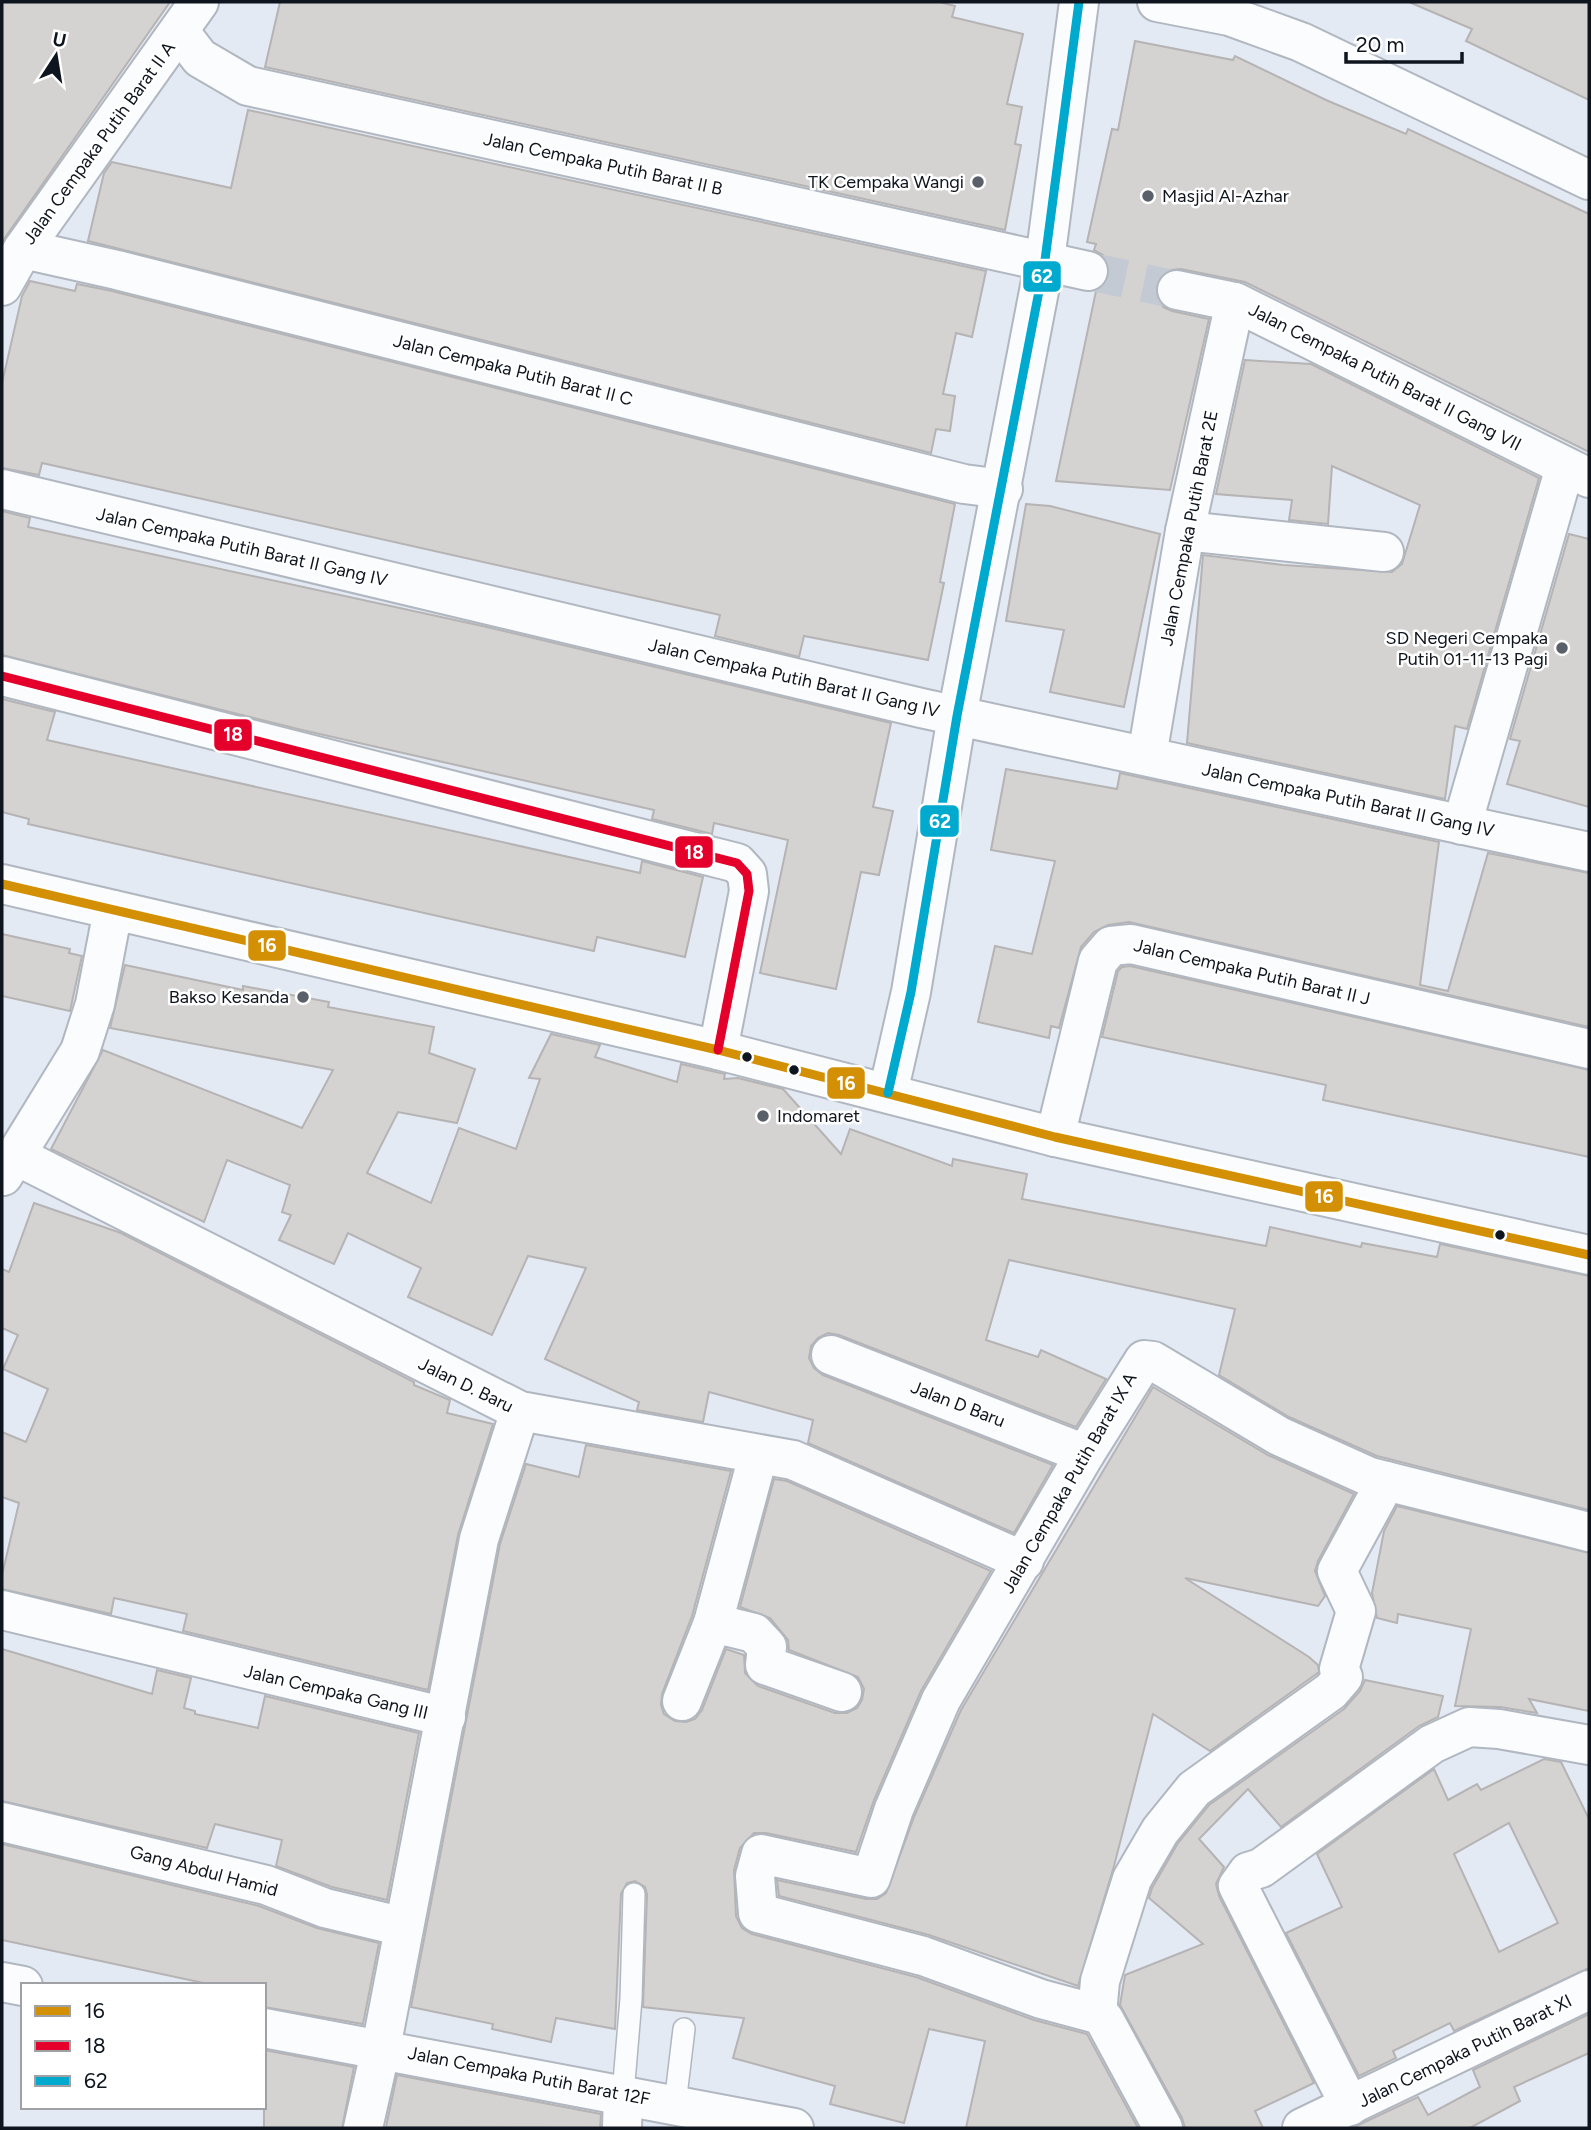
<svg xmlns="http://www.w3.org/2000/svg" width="1591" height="2130" viewBox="0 0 1591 2130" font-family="Figtree,sans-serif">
<rect width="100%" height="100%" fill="#e4eaf4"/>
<g fill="#d5d3d2" stroke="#b5b3b3" stroke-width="2" fill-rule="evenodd">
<path d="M2 2H170L2 242Z"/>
<path d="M280 2H939L955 6 952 17 1023 34 1007 104 1022 107 1015 144 1021 145 1005 230 265 67Z"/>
<path d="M1409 2H1589V100L1466 41 1472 29Z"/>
<path d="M1135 41 1233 60 1235 56 1326 100 1406 134 1408 129 1589 214V452L1245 282 1181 269 1170 270 1160 276 1156 286 1157 297 1163 307 1172 311 1209 319 1170 490 1056 481 1096 291 1105 285 1109 275V264L1103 255 1094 250 1096 244 1087 242 1112 129 1118 130Z"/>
<path d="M248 110 986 271 972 337 956 333 943 394 955 396 950 431 936 429 931 453 88 241 104 173 112 162 231 188Z"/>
<path d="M30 281 75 291 77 284 112 291 955 504 940 582 944 583 928 660 804 636 799 657 715 636 720 615 42 463 39 475 2 468V383L22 296Z"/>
<path d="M1245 360 1311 364 1539 478 1467 729 1455 726 1445 799 1187 743 1203 555 1283 565 1392 572 1402 564 1420 505 1332 466 1328 524 1289 520 1292 500 1216 494Z"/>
<path d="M1026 504 1050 506 1160 534 1124 707 1050 692 1064 630 1006 621Z"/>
<path d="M2 511 30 518 28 527 487 627 891 723 873 807 893 811 879 875 861 872 836 989 760 973 788 840 714 823 712 834 652 819 654 810 302 730 2 655Z"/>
<path d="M1569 534 1589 539V807L1507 784 1520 741 1510 739Z"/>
<path d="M2 699 55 712 47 740 640 873 642 861 703 877 685 957 597 937 594 951 28 824 29 819 2 812Z"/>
<path d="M1006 769 1117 789 1120 773 1439 842 1420 985 1448 991 1488 853 1589 873V1027L1129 922 1108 925 1094 932 1081 947 1059 1028 1051 1026 1049 1038 978 1022 995 946 1032 954 1055 861 991 850Z"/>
<path d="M2 934 70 949 69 953 82 956 70 1011 2 996Z"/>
<path d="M125 965 243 990V986L329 1002 328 1007 434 1027 429 1053 475 1069 457 1123 398 1112 367 1173 431 1203 459 1128 516 1149 540 1079 529 1078 551 1034 600 1045 595 1057 677 1082 681 1064 725 1074 724 1079 738 1078 783 1089 841 1154 850 1129 952 1166 953 1159 1027 1174 1022 1199 1266 1246 1270 1227 1361 1247 1362 1243 1437 1257 1440 1244 1589 1276V1510L1377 1456 1289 1417 1219 1375 1235 1309 1009 1260 986 1340 1038 1357 1041 1350 1106 1379 1076 1427 839 1335 828 1333 818 1338 811 1346 809 1358 814 1368 823 1375 1053 1465 1014 1533 808 1443 813 1420 709 1392 703 1422 637 1410 639 1402 545 1359 586 1268 528 1256 492 1335 408 1297 421 1268 348 1233 334 1264 279 1240 291 1215 282 1212 290 1185 227 1160 204 1222 51 1149 103 1050 302 1128 333 1070 110 1028Z"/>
<path d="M1130 966 1589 1070V1157L1323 1100 1326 1085 1102 1037 1118 971 1122 967Z"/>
<path d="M34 1203 121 1233 414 1382V1385L450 1400 447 1413 493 1424 458 1535 428 1690 183 1631 187 1614 114 1598 111 1614 2 1589V1575L19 1503 2 1497V1432L26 1442 48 1389 3 1369 18 1335 2 1328V1269L9 1272Z"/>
<path d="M1153 1387 1268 1455 1354 1494 1318 1561 1315 1571 1325 1596 1318 1606 1185 1578 1309 1657 1318 1665 1319 1672 1210 1751 1153 1714 1114 1866 1078 1986 929 1935 779 1896 777 1880 866 1899H877L886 1893 914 1817 961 1710Z"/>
<path d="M586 1445 731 1471 692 1616 662 1694 661 1705 664 1714 675 1721 686 1722 695 1719 702 1710 726 1649 744 1655 745 1673 758 1686 835 1713H847L857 1708 862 1700 864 1689 858 1677 789 1650 788 1640 770 1618 740 1607 774 1479 787 1481 991 1571 921 1691 874 1800 856 1852 766 1833H754L740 1848 734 1870 736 1916 742 1928 752 1934 916 1977 1034 2020 1087 2034 1138 2128H966L985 2041 929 2029 904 2123 830 2104 835 2086 733 2058 744 2018 643 2007 647 1894 645 1887 635 1881 627 1883 621 1894 615 2029 556 2018 551 2042 492 2029 493 2024 411 2007 500 1544 526 1464 579 1477Z"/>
<path d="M1397 1506 1589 1553V1711L1529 1699 1537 1713 1500 1707 1455 1706 1471 1629 1398 1614 1397 1623 1377 1618 1372 1593 1384 1531Z"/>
<path d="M2 1649 152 1694 157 1670 191 1678 184 1708 195 1711V1714L258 1728 265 1696 419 1733 387 1900 332 1887 276 1866 282 1840 215 1824 207 1848 2 1801Z"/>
<path d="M1365 1680 1443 1696 1438 1717 1419 1726 1281 1827 1248 1789 1199 1839 1224 1867 1216 1884 1219 1896 1314 2083 1255 2111 1263 2128H1185L1182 2118 1120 2005 1125 1975 1203 1944 1149 1898 1152 1888 1178 1843 1209 1805 1344 1709 1360 1691Z"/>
<path d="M1544 1759 1561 1762 1589 1819V1968L1454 2031 1450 2023 1393 2051 1396 2058 1359 2076 1286 1933 1342 1907 1317 1854 1434 1769 1448 1800 1477 1784 1481 1790ZM1509 1823 1558 1923 1499 1952 1454 1854Z"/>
<path d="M2 1844 259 1906 317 1928 379 1943 363 2024 264 2007V1985H213L2 1940Z"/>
<path d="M1589 2014V2053L1514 2087 1520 2101 1470 2128H1352L1418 2097 1428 2115 1480 2087 1473 2070Z"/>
<path d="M264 2050 354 2067 342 2128H264Z"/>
<path d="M397 2075 601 2114 600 2128 386 2127Z"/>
</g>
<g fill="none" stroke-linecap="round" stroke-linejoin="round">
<path stroke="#c4cad4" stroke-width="38" stroke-dasharray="38 19" stroke-linecap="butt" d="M1088 271 1177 290"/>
<defs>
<g id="service">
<path d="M623 2094 631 1999 634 1894"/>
<path d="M675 2104 684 2029"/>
</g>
<g id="minor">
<path d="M1157 2 1229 16 1301 42 1589 180"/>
<path d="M180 32 200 58 248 86 1088 271"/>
<path d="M23 249 117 270 964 484 1003 489"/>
<path d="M2 286 23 249 199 2"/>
<path d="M1177 290 1235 302 1589 478"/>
<path d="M2 489 921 708 1589 852"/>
<path d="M1185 531 1384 552"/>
<path d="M2 676 737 863 747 874 749 891 718 1050"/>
<path d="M1147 756 1185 531 1235 302"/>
<path d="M1462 825 1565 467"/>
<path d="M888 1093 911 992 957 716 1045 260 1079 2"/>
<path d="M1055 1137 1098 961 1111 946 1131 944 1589 1049"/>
<path d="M17 1156 520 1411 793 1460 1024 1561"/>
<path d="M3 1176 80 1051 95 1004 113 910"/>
<path d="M831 1355 1085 1454"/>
<path d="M2 1610 446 1717"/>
<path d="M713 1623 754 1633 767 1647 765 1665 842 1692"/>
<path d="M682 1701 713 1623 758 1456"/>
<path d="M2 1822 266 1885 325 1908 404 1927"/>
<path d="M2 1982 23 1986"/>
<path d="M1097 2014 1100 1981 1132 1879 1160 1831 1194 1789 1331 1691 1343 1677 1339 1669 1356 1611 1337 1571 1386 1481"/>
<path d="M264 2028 794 2128"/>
<path d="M1350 2106 1238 1886 1248 1872 1261 1868 1432 1744 1469 1727 1499 1729 1589 1745"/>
<path d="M363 2128 381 2048 479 1539 520 1411"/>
<path d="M622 2128 623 2094"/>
<path d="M1163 2128 1104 2019 1097 2014 1041 1999 923 1956 758 1913 755 1876 761 1854 871 1878 894 1809 941 1700 1085 1454 1144 1360 1153 1361 1279 1436 1370 1477 1589 1532"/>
<path d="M1302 2128 1589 1990"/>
</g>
<path id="tertiary" d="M2 884 718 1050 1055 1137 1589 1255"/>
</defs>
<use href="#service" stroke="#b1b7c1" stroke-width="24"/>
<use href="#minor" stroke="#b1b7c1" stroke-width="42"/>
<use href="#tertiary" stroke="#b1b7c1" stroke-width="42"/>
<use href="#service" stroke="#fbfcfd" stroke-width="21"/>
<use href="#minor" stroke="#fbfcfd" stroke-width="38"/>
<use href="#tertiary" stroke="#fbfcfd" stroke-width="38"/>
<defs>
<path id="bus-1" d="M2 884 718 1050 1055 1137 1589 1255"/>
<path id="bus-2" d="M2 676 737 863 747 874 749 891 718 1050"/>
<path id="bus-3" d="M888 1093 911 992 957 716 1045 260 1079 2"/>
</defs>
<use href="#bus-1" stroke="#fff" stroke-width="14"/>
<use href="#bus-2" stroke="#fff" stroke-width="14"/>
<use href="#bus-3" stroke="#fff" stroke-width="14"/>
<use href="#bus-1" stroke="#d49005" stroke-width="9"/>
<use href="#bus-2" stroke="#e4002b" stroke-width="9"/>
<use href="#bus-3" stroke="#00a9ce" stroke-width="9"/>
</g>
<g fill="#5a606a" stroke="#fff" stroke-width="2.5">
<circle cx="978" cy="182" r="7"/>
<circle cx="1148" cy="196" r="7"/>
<circle cx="1562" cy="648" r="7"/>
<circle cx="303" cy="997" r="7"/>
<circle cx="763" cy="1116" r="7"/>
</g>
<g fill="#0f151f" stroke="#fff" stroke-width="2.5">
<circle cx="747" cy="1057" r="6"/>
<circle cx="794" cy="1070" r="6"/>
<circle cx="1500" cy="1235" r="6"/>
</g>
<g text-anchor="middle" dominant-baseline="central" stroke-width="5" stroke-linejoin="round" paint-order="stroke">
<g font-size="18" fill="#0f151f" stroke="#fff">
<text transform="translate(99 143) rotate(-54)">Jalan Cempaka Putih Barat II A</text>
<text transform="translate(603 164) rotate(12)">Jalan Cempaka Putih Barat II B</text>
<text transform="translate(513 370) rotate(14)">Jalan Cempaka Putih Barat II C</text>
<text transform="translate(1385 377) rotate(27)">Jalan Cempaka Putih Barat II Gang VII</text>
<text transform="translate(1189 528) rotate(-79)">Jalan Cempaka Putih Barat 2E</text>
<text transform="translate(242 547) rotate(13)">Jalan Cempaka Putih Barat II Gang IV</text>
<text transform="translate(794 678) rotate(13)">Jalan Cempaka Putih Barat II Gang IV</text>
<text transform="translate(1348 800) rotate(12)">Jalan Cempaka Putih Barat II Gang IV</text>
<text transform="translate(1252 972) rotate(13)">Jalan Cempaka Putih Barat II J</text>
<text transform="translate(466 1385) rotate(26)">Jalan D. Baru</text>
<text transform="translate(958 1404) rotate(21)">Jalan D Baru</text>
<text transform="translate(1069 1483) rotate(-60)">Jalan Cempaka Putih Barat IX A</text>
<text transform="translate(336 1692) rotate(13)">Jalan Cempaka Gang III</text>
<text transform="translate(204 1871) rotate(15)">Gang Abdul Hamid</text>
<text transform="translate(1465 2051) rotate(-26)">Jalan Cempaka Putih Barat XI</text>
<text transform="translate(529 2076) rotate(11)">Jalan Cempaka Putih Barat 12F</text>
</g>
<g font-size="18" fill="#0f151f" stroke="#fff" text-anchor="end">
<text x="964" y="182">TK Cempaka Wangi</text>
<text x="1162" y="196" text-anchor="start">Masjid Al-Azhar</text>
<text x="1548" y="638">SD Negeri Cempaka<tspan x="1548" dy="21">Putih 01-11-13 Pagi</tspan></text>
<text x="289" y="997">Bakso Kesanda</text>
<text x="777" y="1116" text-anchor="start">Indomaret</text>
</g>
</g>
<g stroke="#fff" stroke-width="2.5">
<rect x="1022" y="260" width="40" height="33" rx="7" fill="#00a9ce"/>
<rect x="213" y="718" width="40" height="34" rx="7" fill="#e4002b"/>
<rect x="919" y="804" width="41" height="34" rx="7" fill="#00a9ce"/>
<rect x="674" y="835" width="40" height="34" rx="7" fill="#e4002b"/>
<rect x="247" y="929" width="40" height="33" rx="7" fill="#d49005"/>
<rect x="826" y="1066" width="40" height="34" rx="7" fill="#d49005"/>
<rect x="1304" y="1180" width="40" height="33" rx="7" fill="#d49005"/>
</g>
<g font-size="19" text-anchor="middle" font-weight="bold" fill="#fff">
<text x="1042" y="283">62</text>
<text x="233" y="741">18</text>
<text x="940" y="828">62</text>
<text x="694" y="859">18</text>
<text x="267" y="952">16</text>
<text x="846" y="1090">16</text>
<text x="1324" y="1203">16</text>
</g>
<rect width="1591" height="2130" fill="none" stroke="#0f151f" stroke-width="7"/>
<rect x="21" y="1983" width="245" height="126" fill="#ffffff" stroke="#9fa1a5" stroke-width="2"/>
<rect x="35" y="2006" width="35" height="10" fill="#d49005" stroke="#9fa1a5" stroke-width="2"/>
<text x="84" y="2018" font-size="21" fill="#0f151f">16</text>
<rect x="35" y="2041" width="35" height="10" fill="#e4002b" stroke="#9fa1a5" stroke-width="2"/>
<text x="84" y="2053" font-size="21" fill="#0f151f">18</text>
<rect x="35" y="2076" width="35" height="10" fill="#00a9ce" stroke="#9fa1a5" stroke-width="2"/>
<text x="84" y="2088" font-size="21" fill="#0f151f">62</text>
<g transform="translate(56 56) rotate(12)" stroke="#ffffff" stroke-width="5" paint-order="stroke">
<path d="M0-5L12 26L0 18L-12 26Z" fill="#0f151f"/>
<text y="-10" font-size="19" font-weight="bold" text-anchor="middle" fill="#0f151f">U</text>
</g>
<path d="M1346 52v10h116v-10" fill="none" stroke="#0f151f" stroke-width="3.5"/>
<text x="1356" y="52" font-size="21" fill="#0f151f" stroke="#ffffff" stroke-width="5" paint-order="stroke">20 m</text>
</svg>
